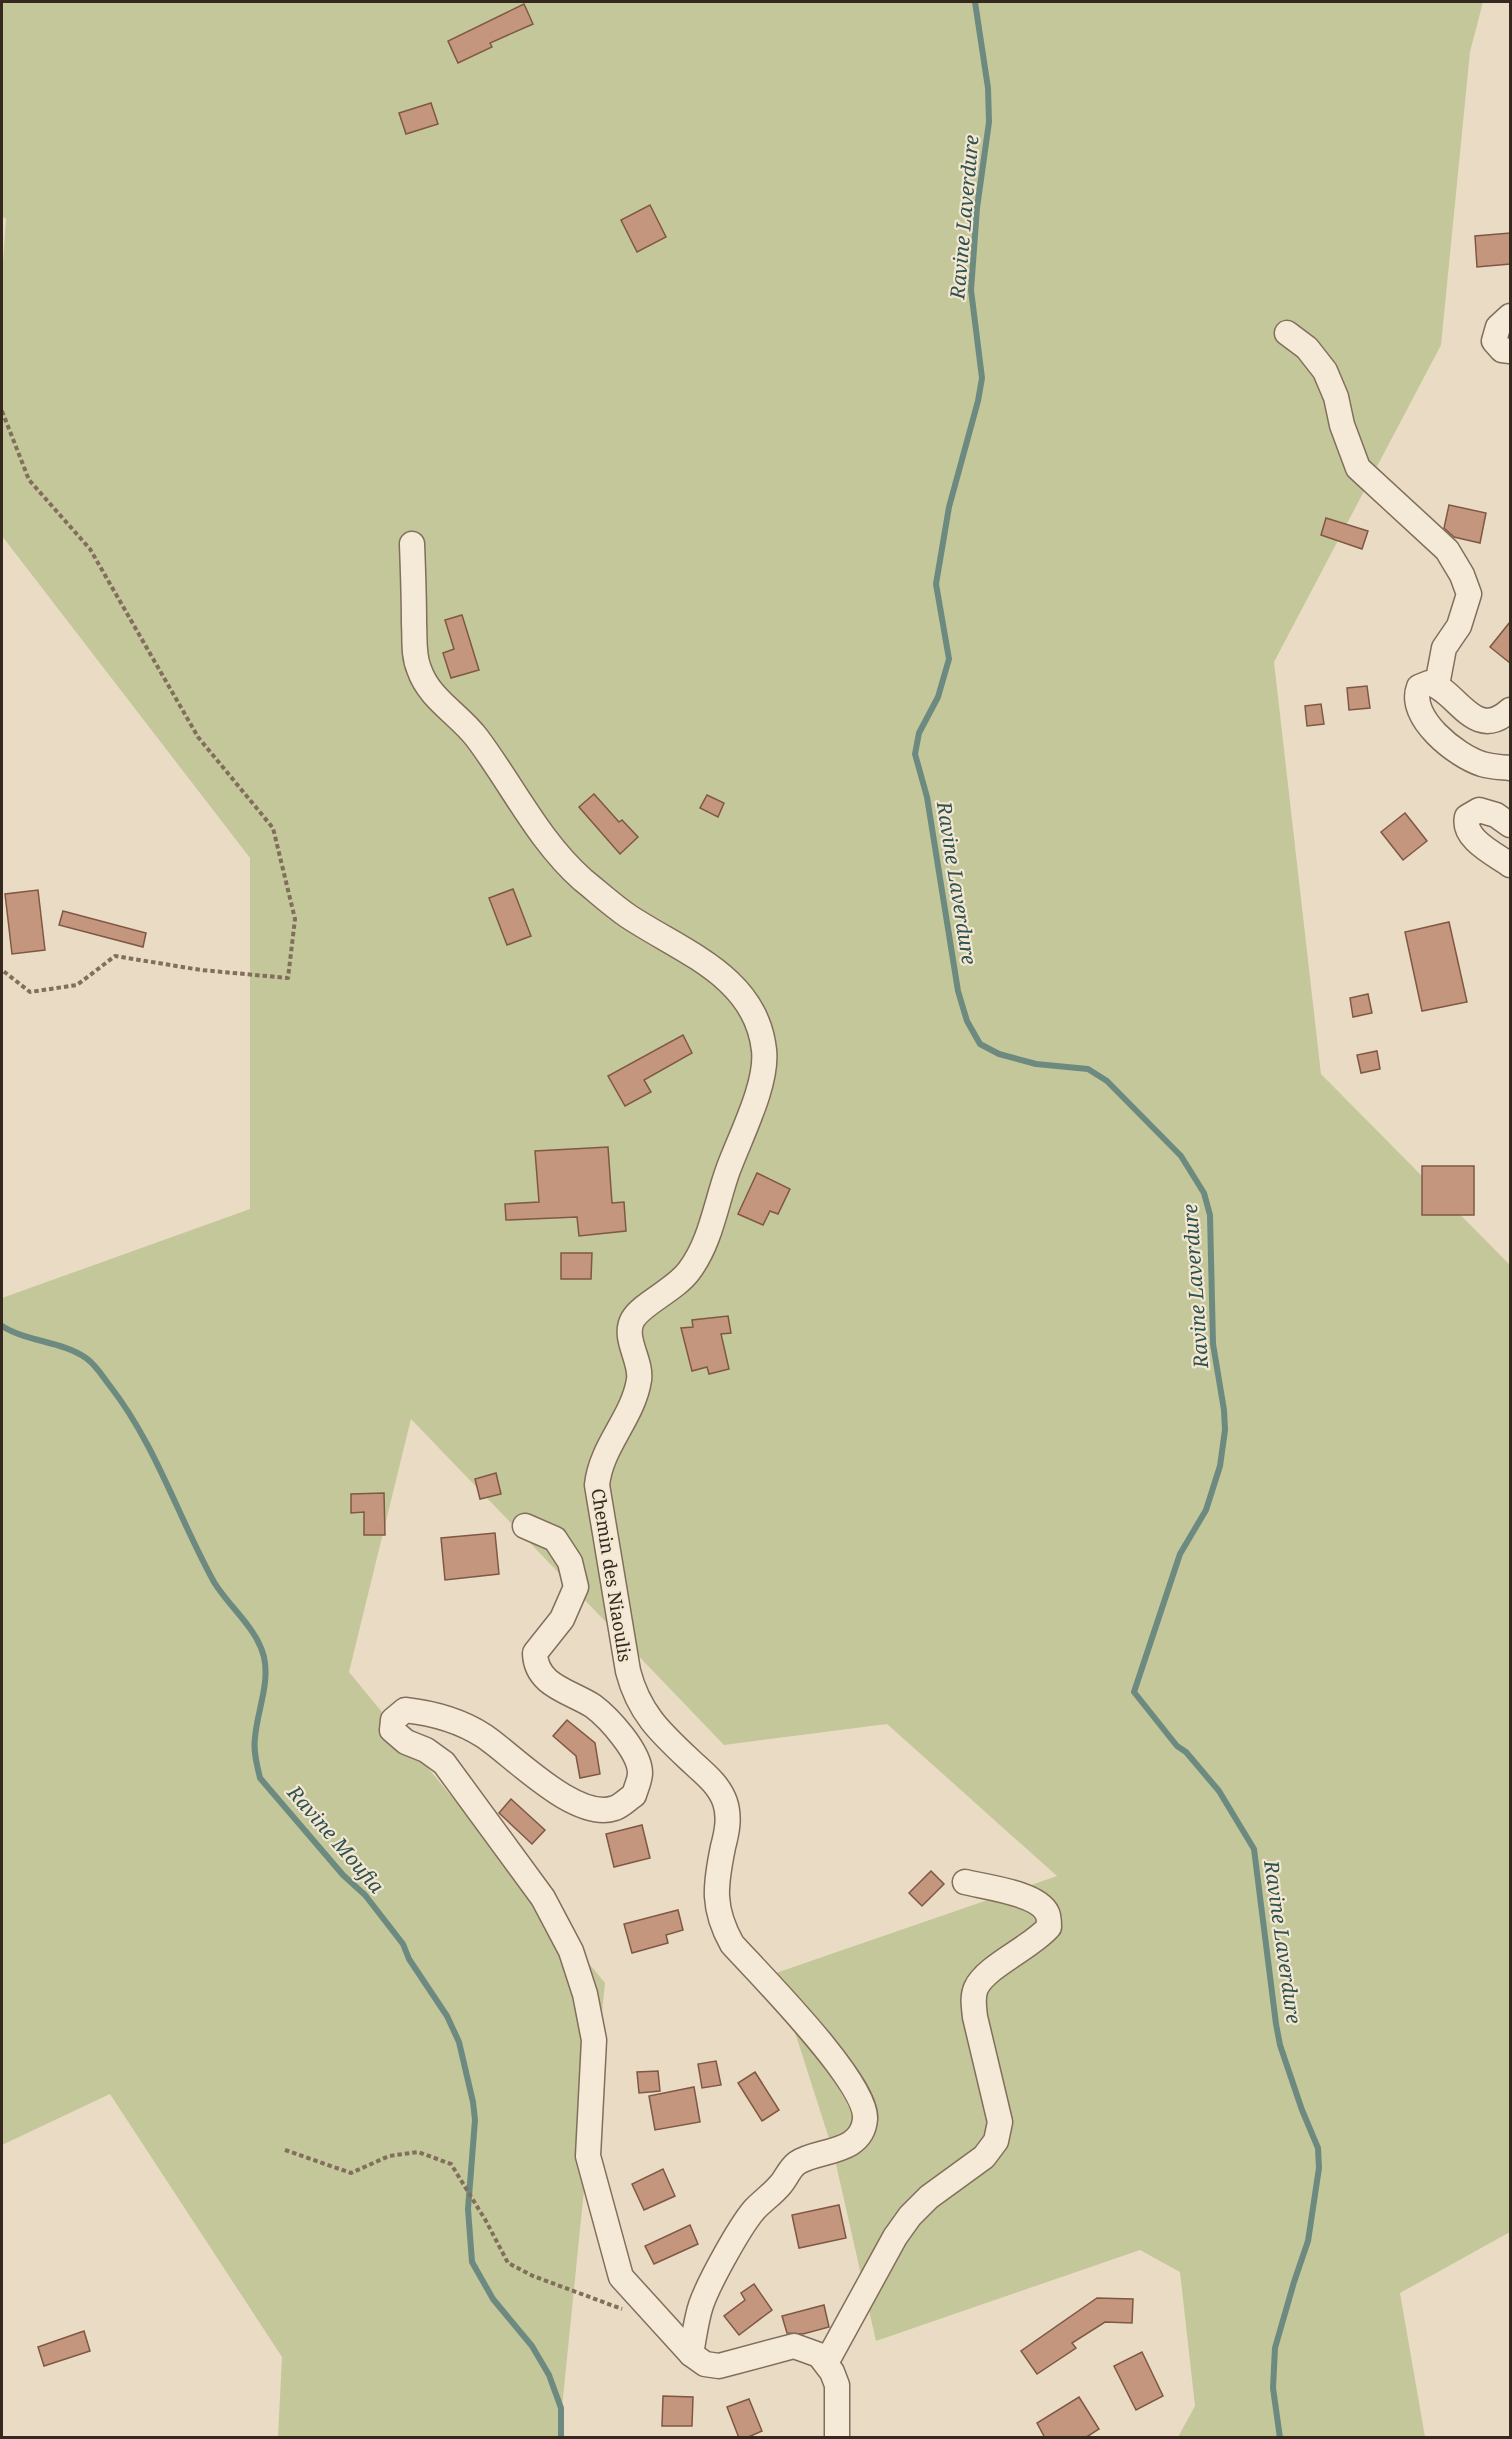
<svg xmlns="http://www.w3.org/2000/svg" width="1512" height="2439" viewBox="0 0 1512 2439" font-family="'Noto Serif',serif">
<rect width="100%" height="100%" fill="#eadcc4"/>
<path fill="#c4c799" d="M2 2H1483L1470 52 1441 345 1274 662 1321 1074 1510 1265V2232L1400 2293 1425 2437H1178L1195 2406 1180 2272 1140 2250 876 2341 833 2151 776 1973 1057 1876 887 1724 724 1745 411 1419 349 1672 605 1983 559 2437H278L282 2357 110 2094 2 2145V1298L250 1209V858L2 536V276L6 219 2 216Z"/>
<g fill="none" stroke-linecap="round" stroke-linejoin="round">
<g stroke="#6d8a81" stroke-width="6">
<path d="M975 2 988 88 989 122 977 208 971 290 982 378 978 401 949 507 936 584 949 659 938 697 919 733 915 754 927 797 958 991 967 1021 980 1044 999 1054 1036 1064 1088 1069 1107 1081 1181 1156 1204 1193 1210 1215 1213 1344 1224 1410 1225 1430 1220 1466 1206 1510 1180 1554 1134 1692 1177 1746 1186 1752 1219 1791 1254 1849 1276 2024 1280 2045 1302 2110 1318 2148 1319 2168 1308 2241 1294 2282 1275 2348 1273 2388 1280 2438"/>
<path d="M2 1326C27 1342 62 1341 86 1358 96 1365 103 1377 110 1386 156 1445 178 1517 214 1582 229 1607 257 1628 264 1657 270 1684 257 1711 255 1738 253 1751 257 1765 260 1778L343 1875 365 1895 379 1913 403 1944 409 1959 447 2016 459 2042 473 2102 475 2120 468 2209 472 2262 493 2299 532 2346 549 2375 561 2408V2438"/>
</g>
</g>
<g fill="#c4967e" stroke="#7f5844" stroke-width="1.5">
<path d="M524 4 533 24 490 43 492 47 458 63 448 41Z"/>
<path d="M431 103 438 124 406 134 399 113Z"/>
<path d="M650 205 666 237 637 252 621 220Z"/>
<path d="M1510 233V264L1477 267 1475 236Z"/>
<path d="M1449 505 1486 513 1480 543 1454 537 1444 528Z"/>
<path d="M1326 518 1368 531 1362 549 1321 535Z"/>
<path d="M462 615 479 670 451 678 443 653 454 649 445 620Z"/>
<path d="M1510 622V663L1490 647Z"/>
<path d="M1367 686 1370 708 1349 710 1347 688Z"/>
<path d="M1321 704 1324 724 1307 726 1305 706Z"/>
<path d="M594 794 619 822 622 820 638 837 620 854 579 807Z"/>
<path d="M707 795 724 803 718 817 700 808Z"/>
<path d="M1405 813 1427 841 1403 860 1381 832Z"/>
<path d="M513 889 531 936 507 945 489 898Z"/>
<path d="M38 890 45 950 12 954 5 894Z"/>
<path d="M63 911 146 933 143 947 59 925Z"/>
<path d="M1449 922 1467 1002 1422 1011 1405 932Z"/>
<path d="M1368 994 1372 1013 1353 1017 1350 998Z"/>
<path d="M683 1035 692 1053 644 1080 651 1092 625 1106 608 1076Z"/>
<path d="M1377 1051 1380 1069 1361 1073 1357 1055Z"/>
<path d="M608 1147 612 1203 624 1202 626 1231 579 1236 577 1217 506 1220 505 1204 539 1202 535 1151Z"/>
<rect x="1422" y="1166" width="52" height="49"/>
<path d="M757 1173 790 1189 778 1214 770 1211 763 1225 738 1214Z"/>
<path d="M561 1253H592L591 1279H561Z"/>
<path d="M728 1316 731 1333 721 1334 729 1369 709 1374 707 1367 692 1371 681 1328 693 1327 692 1320Z"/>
<path d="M496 1473 501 1494 480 1499 475 1479Z"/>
<path d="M384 1493 385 1535H364V1512L351 1513V1494Z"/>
<path d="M495 1533 499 1574 445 1580 441 1538Z"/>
<path d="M567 1720 595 1743 600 1774 580 1778 576 1756 553 1736Z"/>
<path d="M511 1799 545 1830 532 1844 499 1813Z"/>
<path d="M642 1825 650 1858 614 1867 606 1834Z"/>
<path d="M931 1871 944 1884 922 1906 909 1893Z"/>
<path d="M678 1910 683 1930 666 1935 668 1943 632 1953 624 1924Z"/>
<path d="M716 2061 721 2085 702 2088 698 2064Z"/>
<path d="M658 2071 660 2091 639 2093 637 2072Z"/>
<path d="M755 2072 779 2110 762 2121 738 2083Z"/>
<path d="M694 2087 700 2122 655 2130 649 2096Z"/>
<path d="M663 2169 675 2196 644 2210 632 2184Z"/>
<path d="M839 2205 846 2238 799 2248 792 2215Z"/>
<path d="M690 2225 698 2244 654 2264 645 2246Z"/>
<path d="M754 2284 772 2310 739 2335 724 2316 745 2300 741 2293Z"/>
<path d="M1097 2298 1133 2299 1132 2323 1105 2322 1072 2343 1076 2348 1037 2374 1021 2351Z"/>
<path d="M824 2305 829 2327 803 2334 787 2333 782 2316Z"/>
<path d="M84 2331 90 2351 44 2366 38 2347Z"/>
<path d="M1142 2352 1163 2396 1136 2410 1114 2366Z"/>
<path d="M663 2396 693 2397 692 2426H662Z"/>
<path d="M1079 2397 1099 2429 1085 2438H1045L1037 2423Z"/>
<path d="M749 2399 762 2431 746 2438H739L727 2407Z"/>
</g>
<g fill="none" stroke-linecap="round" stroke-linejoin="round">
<defs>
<g id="minor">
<path d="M1510 316 1498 327 1494 341 1502 350 1510 351"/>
<path d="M1287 333 1307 348 1325 371 1336 397 1342 425 1358 468 1447 550 1462 575 1469 594 1459 626 1444 648 1437 685"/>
<path d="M412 544C413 570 414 597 414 624 415 639 413 655 419 669 429 699 459 714 477 738 513 786 538 840 583 880 598 892 612 905 628 916 682 952 756 976 764 1050 768 1084 740 1137 728 1170 716 1203 711 1242 689 1271 675 1290 643 1303 633 1319 622 1338 642 1360 639 1380 633 1418 601 1446 597 1485L628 1671C639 1714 662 1734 693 1763 705 1774 719 1785 725 1802 730 1817 727 1832 723 1847 715 1886 712 1908 732 1944 760 1975 868 2083 865 2119 862 2155 817 2149 797 2163 790 2168 786 2178 781 2184 773 2194 762 2201 754 2210 739 2228 709 2282 701 2305 696 2320 694 2338 691 2354"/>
<path d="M1510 710C1474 743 1458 691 1429 683L1419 687C1407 717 1456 756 1482 764 1491 767 1501 767 1510 768"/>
<path d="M1510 825 1496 815 1479 810 1467 817C1462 839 1495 854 1510 865"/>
<path d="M525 1526 555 1539 570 1562 576 1587 562 1619 535 1653C536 1686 570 1691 593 1706 609 1718 640 1752 640 1773 640 1780 636 1788 634 1795 628 1799 621 1806 615 1808 576 1822 514 1756 484 1736 461 1721 432 1713 405 1710L393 1720 392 1730 406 1742 426 1750 444 1763 543 1898 571 1951 585 1994 594 2040 588 2156 621 2277 691 2354 705 2364 719 2366 794 2346 819 2355 832 2372 837 2385V2438"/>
<path d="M826 2363 895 2237 910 2216 929 2197 984 2157 996 2141 1000 2122 975 2017C974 2007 972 1997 976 1988 986 1966 1031 1948 1049 1927 1049 1922 1049 1916 1047 1913 1038 1893 985 1887 965 1882"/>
</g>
</defs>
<use href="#minor" stroke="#826e5c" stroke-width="27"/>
<g stroke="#826e5c" stroke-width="4" stroke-dasharray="4.5 3" stroke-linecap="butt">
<path d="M2 411 29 480 90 549 198 737 273 828 295 919 288 978 201 970 115 956 77 985 30 992 2 970"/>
<path d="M285 2150 351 2173 389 2156 418 2152 451 2164 486 2221 508 2263 533 2276 622 2309"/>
</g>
<use href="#minor" stroke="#f5ead7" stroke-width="24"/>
</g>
<g text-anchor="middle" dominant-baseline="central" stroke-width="4.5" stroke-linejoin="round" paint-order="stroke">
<g font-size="18" fill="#34281f" stroke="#f2e7d3">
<text transform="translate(612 1575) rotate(81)">Chemin des Niaoulis</text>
</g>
<g font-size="20" font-style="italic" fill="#2f524e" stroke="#f2e7d3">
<text transform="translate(964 217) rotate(-85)">Ravine Laverdure</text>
<text transform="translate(957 883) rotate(81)">Ravine Laverdure</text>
<text transform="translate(1195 1286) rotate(-94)">Ravine Laverdure</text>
<text transform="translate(336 1839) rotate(49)">Ravine Moufia</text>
<text transform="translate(1283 1942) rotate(82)">Ravine Laverdure</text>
</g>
</g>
<rect width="1512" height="2439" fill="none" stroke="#34281f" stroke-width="6"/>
</svg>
